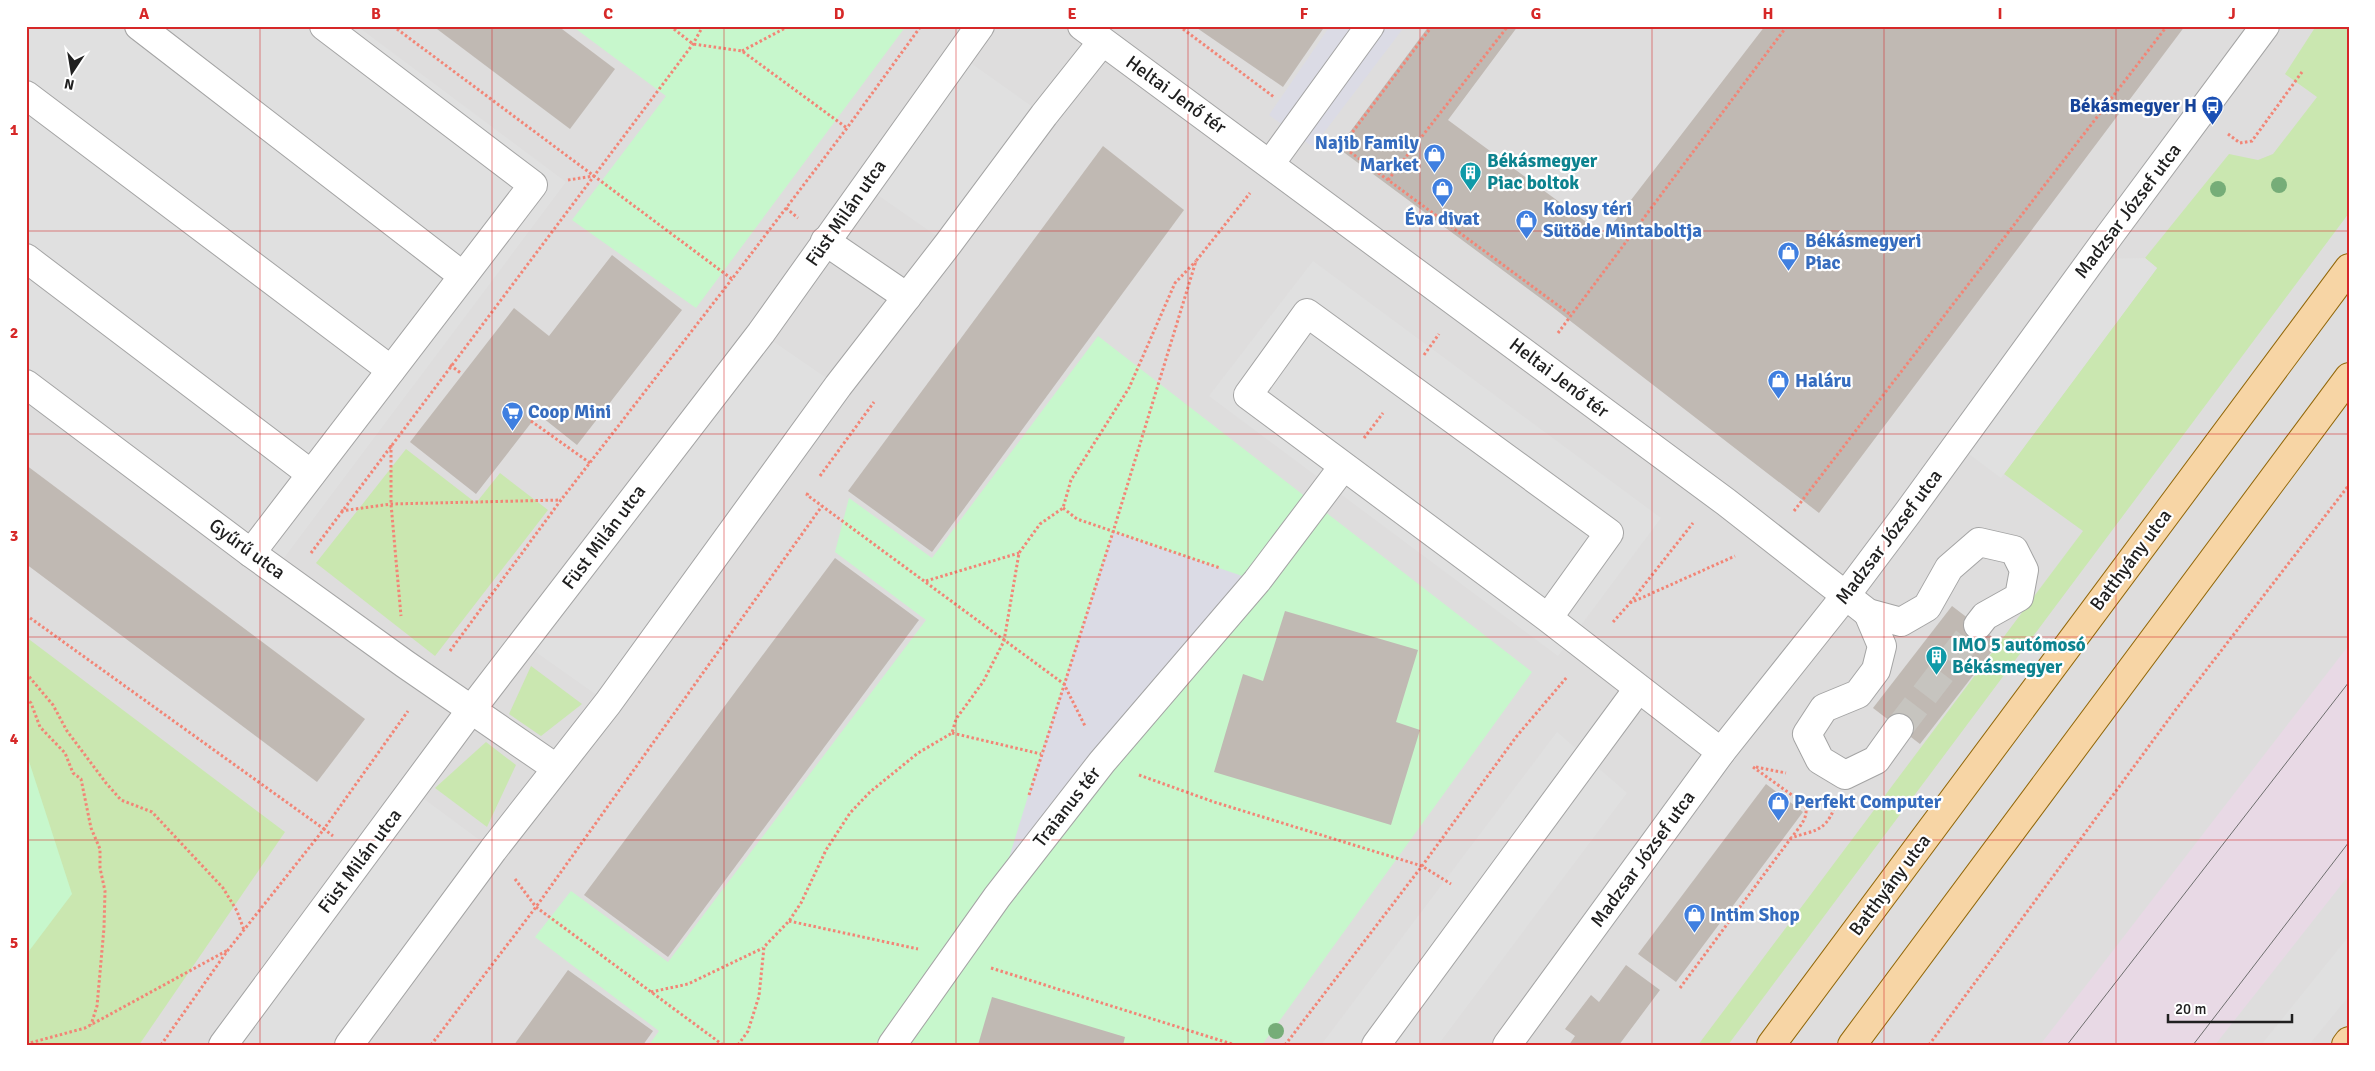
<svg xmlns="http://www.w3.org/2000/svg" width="2375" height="1071" viewBox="0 0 2375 1071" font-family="Signika,sans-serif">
<rect width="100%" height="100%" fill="#f0ede7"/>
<rect fill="#dedddd" x="26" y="26" width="2323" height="1019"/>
<path fill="#e8d9e5" d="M2349 645V875L2215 1045H2040Z"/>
<g fill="#cae7b0">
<path d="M2316 26H2349V213L1728 1045H1698L2083 531 2004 474 2157 268 2145 258 2229 154 2258 160 2273 154 2317 97 2285 74Z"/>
<path d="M406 449 476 503 500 473 548 510 435 656 316 563Z"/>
<path d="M26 637 285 832 139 1045H26Z"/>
<path d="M531 666 582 704 541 736 509 714Z"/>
<path d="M486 742 516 765 487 827 435 788Z"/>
</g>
<g fill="#c7f7cc">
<path d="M572 26H906L696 308 572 220 666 96Z"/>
<path d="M1098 336 1532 672 1262 1045H649L659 1031 535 937 571 891 668 962 926 620 835 552 849 498 932 558Z"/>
<path d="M26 752 72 894 26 955Z"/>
</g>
<g fill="#e0e0e0">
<path d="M26 26H357L566 182 266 582 26 403Z"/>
<path d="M958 54 1044 115 948 244 865 186Z"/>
<path d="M2145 258 2157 268 2001 478 1957 445 2093 259Z"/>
<path d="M1313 261 1661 518 1558 656 1209 396Z"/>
<path d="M761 333 838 386 608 703 523 643Z"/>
<path d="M1557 732 1627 793 1438 1045H1321Z"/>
<path d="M412 790 493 850 349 1045H223Z"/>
<path d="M2349 936V996L2309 1045H2261Z"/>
</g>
<g fill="#dbdbe5">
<path d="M1330 26H1405L1313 147 1269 115Z"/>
<path d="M1113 532 1257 581 997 897 1041 754Z"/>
</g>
<g fill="#c0b9b3">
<path d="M433 26H558L615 69 570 129Z"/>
<path d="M1194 26H1325L1283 87Z"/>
<path d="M1429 26H1518L1448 120 1604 235 1765 26H2185L1819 513 1551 306 1338 148Z"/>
<path d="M1103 146 1184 210 932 552 848 491Z"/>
<path d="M612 255 682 310 577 445 538 414 476 494 410 442 514 308 549 336Z"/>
<path d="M26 465 365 719 317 782 26 564Z"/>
<path d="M835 558 919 620 668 957 584 895Z"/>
<path d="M1952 606 1999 642 1920 744 1873 708Z"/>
<path d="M1285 611 1418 650 1396 722 1420 730 1391 825 1214 772 1243 674 1263 681Z"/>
<path d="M1766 784 1803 812 1676 982 1638 954Z"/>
<path d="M1626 965 1660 990 1619 1045H1569L1575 1036 1565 1029 1591 995 1599 1002Z"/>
<path d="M568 970 653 1031 643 1045H514Z"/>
<path d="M992 997 1125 1037 1123 1045H978Z"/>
</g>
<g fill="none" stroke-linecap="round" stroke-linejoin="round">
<path stroke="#c6c4bf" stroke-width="28" stroke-dasharray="28 14" stroke-linecap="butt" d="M1899 728 1978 625"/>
<defs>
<g id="minor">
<path d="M139 26 463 276"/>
<path d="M1082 26 1726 502 1868 613 1901 622 1927 607 1949 568 1979 542 2014 550 2024 570 2019 597 1985 616 1978 625"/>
<path d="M26 95 391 370"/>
<path d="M1270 164 1370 26"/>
<path d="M825 241 907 297"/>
<path d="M26 258 311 474"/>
<path d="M26 384 251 553 405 664 556 768"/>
<path d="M251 553 533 185 324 26"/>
<path d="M1868 613 1882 646 1876 670 1858 694 1824 708 1807 734 1820 760 1845 775 1876 760 1899 728"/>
<path d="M1548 618 1609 533 1307 313 1248 395 1548 618 1721 752"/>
<path d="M223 1045 471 710 761 333 980 26"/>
<path d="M349 1045 493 850 608 703 838 386 948 244 1044 115 1102 42"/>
<path d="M892 1045 997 897 1102 762 1257 581 1343 467"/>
<path d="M1376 1045 1638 689"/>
<path d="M1507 1045 1721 752 1846 595 1909 511 2109 236 2265 26"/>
</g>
<g id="major">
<path d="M1771 1045 2349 268"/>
<path d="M1852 1045 2349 377"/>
<path d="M2346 1045 2349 1041"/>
</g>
</defs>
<use href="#minor" stroke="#a4a4a4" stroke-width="30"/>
<use href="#major" stroke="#926709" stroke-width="30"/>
<g stroke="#f28576" stroke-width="3" stroke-dasharray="2.5 2.5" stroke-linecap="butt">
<path d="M393 26 732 279 847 128 921 26"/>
<path d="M670 26 693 44 742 51 847 128"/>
<path d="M1179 26 1274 97"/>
<path d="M1432 26 1342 146 1571 315"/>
<path d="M742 51 789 26"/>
<path d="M2228 134 2240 143 2252 141 2302 72"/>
<path d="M568 180 594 176"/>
<path d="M1388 180 1508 26"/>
<path d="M786 208 798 218"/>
<path d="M1558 333 1787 26"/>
<path d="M1424 355 1439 334"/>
<path d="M450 365 462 374"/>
<path d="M531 421 590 463"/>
<path d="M1364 438 1383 413"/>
<path d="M391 445V504L401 616"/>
<path d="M820 476 874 402"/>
<path d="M808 493 807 495 1064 684 1085 726"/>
<path d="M1063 508 1077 519 1220 568"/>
<path d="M341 511 391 504 561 500"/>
<path d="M1794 511 2167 26"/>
<path d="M311 553 693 44 703 26"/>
<path d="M926 581 1019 553"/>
<path d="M1630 603 1693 523"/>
<path d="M26 615 324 829 408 711"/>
<path d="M1613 622 1630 603 1735 556"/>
<path d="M450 651 561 500 732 279"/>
<path d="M26 673 53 705 67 731 106 783 121 800 152 812 223 888 237 911 244 930"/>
<path d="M26 698 31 703 40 727 65 753 73 773 81 779 91 828 100 849V868L105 891 104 928 97 1006 91 1025"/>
<path d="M952 733 1041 754"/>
<path d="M1753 767 1803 803C1812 815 1799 827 1792 837"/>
<path d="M1756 767 1786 773"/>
<path d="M1139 775 1214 802 1422 866 1451 884"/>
<path d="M1029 795 1113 532 1196 261 1250 193"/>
<path d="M515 879 536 907 723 1045"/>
<path d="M789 921 918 949"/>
<path d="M991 968 1235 1045"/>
<path d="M1680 988 1791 838C1813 830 1824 833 1834 809"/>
<path d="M651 992 688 984 763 948"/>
<path d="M26 1044 85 1028 228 950"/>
<path d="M161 1045 228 950 324 829 333 836"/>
<path d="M431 1045 536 907 822 506"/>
<path d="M738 1045 748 1031 759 996 764 947 789 921 801 903 826 850 850 813 870 792 918 753 952 733 956 719 983 682 1004 641 1019 553 1040 524 1063 508 1071 480 1129 388 1175 283 1196 261"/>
<path d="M1285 1045 1422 866 1516 737 1567 677"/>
<path d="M1929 1045 2177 708 2349 485"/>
</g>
<use href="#minor" stroke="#fff" stroke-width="28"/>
<use href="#major" stroke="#f7d5a5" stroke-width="28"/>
<g stroke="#6e6e6e" stroke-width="1">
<path d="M2067 1045 2349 682"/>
<path d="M2193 1045 2349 842"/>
</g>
</g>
<g fill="#76ad78">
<circle cx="2279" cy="185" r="8"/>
<circle cx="2218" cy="189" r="8"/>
<circle cx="1276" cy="1031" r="8"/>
</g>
<path fill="none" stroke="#d62828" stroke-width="1" stroke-opacity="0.55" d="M260 26V1045M492 26V1045M724 26V1045M956 26V1045M1188 26V1045M1420 26V1045M1652 26V1045M1884 26V1045M2116 26V1045M26 231H2349M26 434H2349M26 637H2349M26 840H2349"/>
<defs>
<symbol id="bus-pin" viewBox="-11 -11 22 30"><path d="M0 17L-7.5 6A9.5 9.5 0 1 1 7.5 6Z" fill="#1a4fb4" stroke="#fff"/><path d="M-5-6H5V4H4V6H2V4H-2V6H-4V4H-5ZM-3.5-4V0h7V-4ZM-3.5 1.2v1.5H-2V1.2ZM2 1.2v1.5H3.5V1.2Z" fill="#fff"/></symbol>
<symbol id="shop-pin" viewBox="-11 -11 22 30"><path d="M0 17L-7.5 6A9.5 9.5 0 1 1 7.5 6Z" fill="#3f7fe0" stroke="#fff"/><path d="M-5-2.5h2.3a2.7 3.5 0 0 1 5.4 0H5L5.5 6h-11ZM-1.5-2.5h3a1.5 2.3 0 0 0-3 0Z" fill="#fff"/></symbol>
<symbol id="building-pin" viewBox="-11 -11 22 30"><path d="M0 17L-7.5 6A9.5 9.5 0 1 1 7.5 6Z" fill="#0f9aa8" stroke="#fff"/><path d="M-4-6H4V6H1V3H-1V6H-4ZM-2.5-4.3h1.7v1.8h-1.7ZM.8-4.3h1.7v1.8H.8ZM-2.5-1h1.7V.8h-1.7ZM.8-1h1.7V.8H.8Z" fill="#fff"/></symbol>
<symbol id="supermarket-pin" viewBox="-11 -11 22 30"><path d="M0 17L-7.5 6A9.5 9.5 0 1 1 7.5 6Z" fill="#3f7fe0" stroke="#fff"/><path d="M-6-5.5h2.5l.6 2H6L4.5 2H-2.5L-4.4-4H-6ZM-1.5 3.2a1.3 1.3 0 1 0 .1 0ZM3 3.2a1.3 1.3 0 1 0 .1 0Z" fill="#fff"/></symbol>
</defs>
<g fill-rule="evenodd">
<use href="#bus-pin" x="2200" y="94" width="25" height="34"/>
<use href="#shop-pin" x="1422" y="142" width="25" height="34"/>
<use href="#building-pin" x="1458" y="160" width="25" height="34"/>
<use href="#shop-pin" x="1430" y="176" width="25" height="34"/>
<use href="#shop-pin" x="1514" y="208" width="25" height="34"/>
<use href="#shop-pin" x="1776" y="240" width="25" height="34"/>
<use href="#shop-pin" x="1766" y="368" width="25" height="34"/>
<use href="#supermarket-pin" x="500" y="400" width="25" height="34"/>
<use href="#building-pin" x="1924" y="644" width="25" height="34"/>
<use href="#shop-pin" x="1766" y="790" width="25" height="34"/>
<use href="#shop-pin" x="1682" y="902" width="25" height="34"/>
</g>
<g text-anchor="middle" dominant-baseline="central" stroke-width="4.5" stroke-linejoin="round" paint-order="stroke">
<g font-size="19" fill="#202020" stroke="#fff">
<text transform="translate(1176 95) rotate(36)">Heltai Jenő tér</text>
<text transform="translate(2128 211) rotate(-53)">Madzsar József utca</text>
<text transform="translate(846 213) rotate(-55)">Füst Milán utca</text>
<text transform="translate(1559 378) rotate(37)">Heltai Jenő tér</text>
<text transform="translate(604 537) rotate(-53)">Füst Milán utca</text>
<text transform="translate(1889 537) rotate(-53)">Madzsar József utca</text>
<text transform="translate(247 549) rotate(36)">Gyűrű utca</text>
<text transform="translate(2131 560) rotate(-53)">Batthyány utca</text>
<text transform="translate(1067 807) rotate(-52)">Traianus tér</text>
<text transform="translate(1643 859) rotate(-54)">Madzsar József utca</text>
<text transform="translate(360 861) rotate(-53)">Füst Milán utca</text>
<text transform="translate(1890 885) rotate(-53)">Batthyány utca</text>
</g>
<g font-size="19" font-weight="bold" fill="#164399" stroke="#fff" text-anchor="end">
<text x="2197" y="106">Békásmegyer H</text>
</g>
<g font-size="19" font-weight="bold" fill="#366cbe" stroke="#fff" text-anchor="start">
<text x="1419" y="143" text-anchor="end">Najib Family<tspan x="1419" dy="22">Market</tspan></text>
<text x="1543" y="209">Kolosy téri<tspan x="1543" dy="22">Sütöde Mintaboltja</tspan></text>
<text x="1442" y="219" text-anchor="middle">Éva divat</text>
<text x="1805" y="241">Békásmegyeri<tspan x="1805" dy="22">Piac</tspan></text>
<text x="1795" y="381">Haláru</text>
<text x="528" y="412">Coop Mini</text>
<text x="1794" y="802">Perfekt Computer</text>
<text x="1710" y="915">Intim Shop</text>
</g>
<g font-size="19" font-weight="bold" fill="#0d838f" stroke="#fff" text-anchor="start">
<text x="1487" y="161">Békásmegyer<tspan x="1487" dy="22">Piac boltok</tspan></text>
<text x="1952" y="645">IMO 5 autómosó<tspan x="1952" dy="22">Békásmegyer</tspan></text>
</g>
</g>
<rect width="2375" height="1071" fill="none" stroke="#ffffff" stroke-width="55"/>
<g transform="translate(72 72) rotate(192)" stroke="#ffffff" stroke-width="4" paint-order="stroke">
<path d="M0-4L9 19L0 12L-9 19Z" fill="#202020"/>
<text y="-8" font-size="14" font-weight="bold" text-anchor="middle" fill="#202020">N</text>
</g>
<path d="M2168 1014v8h124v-8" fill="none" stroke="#202020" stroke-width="2.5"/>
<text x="2175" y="1014" font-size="15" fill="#202020" stroke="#ffffff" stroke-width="4" paint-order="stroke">20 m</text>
<rect x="28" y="28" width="2320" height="1016" fill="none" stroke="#d62828" stroke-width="2"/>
<g font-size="16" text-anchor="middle" font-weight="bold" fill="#d62828">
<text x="144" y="19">A</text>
<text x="376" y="19">B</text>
<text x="608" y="19">C</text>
<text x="839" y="19">D</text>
<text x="1072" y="19">E</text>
<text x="1304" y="19">F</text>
<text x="1536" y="19">G</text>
<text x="1768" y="19">H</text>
<text x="2000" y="19">I</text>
<text x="2232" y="19">J</text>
<text x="14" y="135">1</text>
<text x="14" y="338">2</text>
<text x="14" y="541">3</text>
<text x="14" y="744">4</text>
<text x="14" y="948">5</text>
</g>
</svg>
